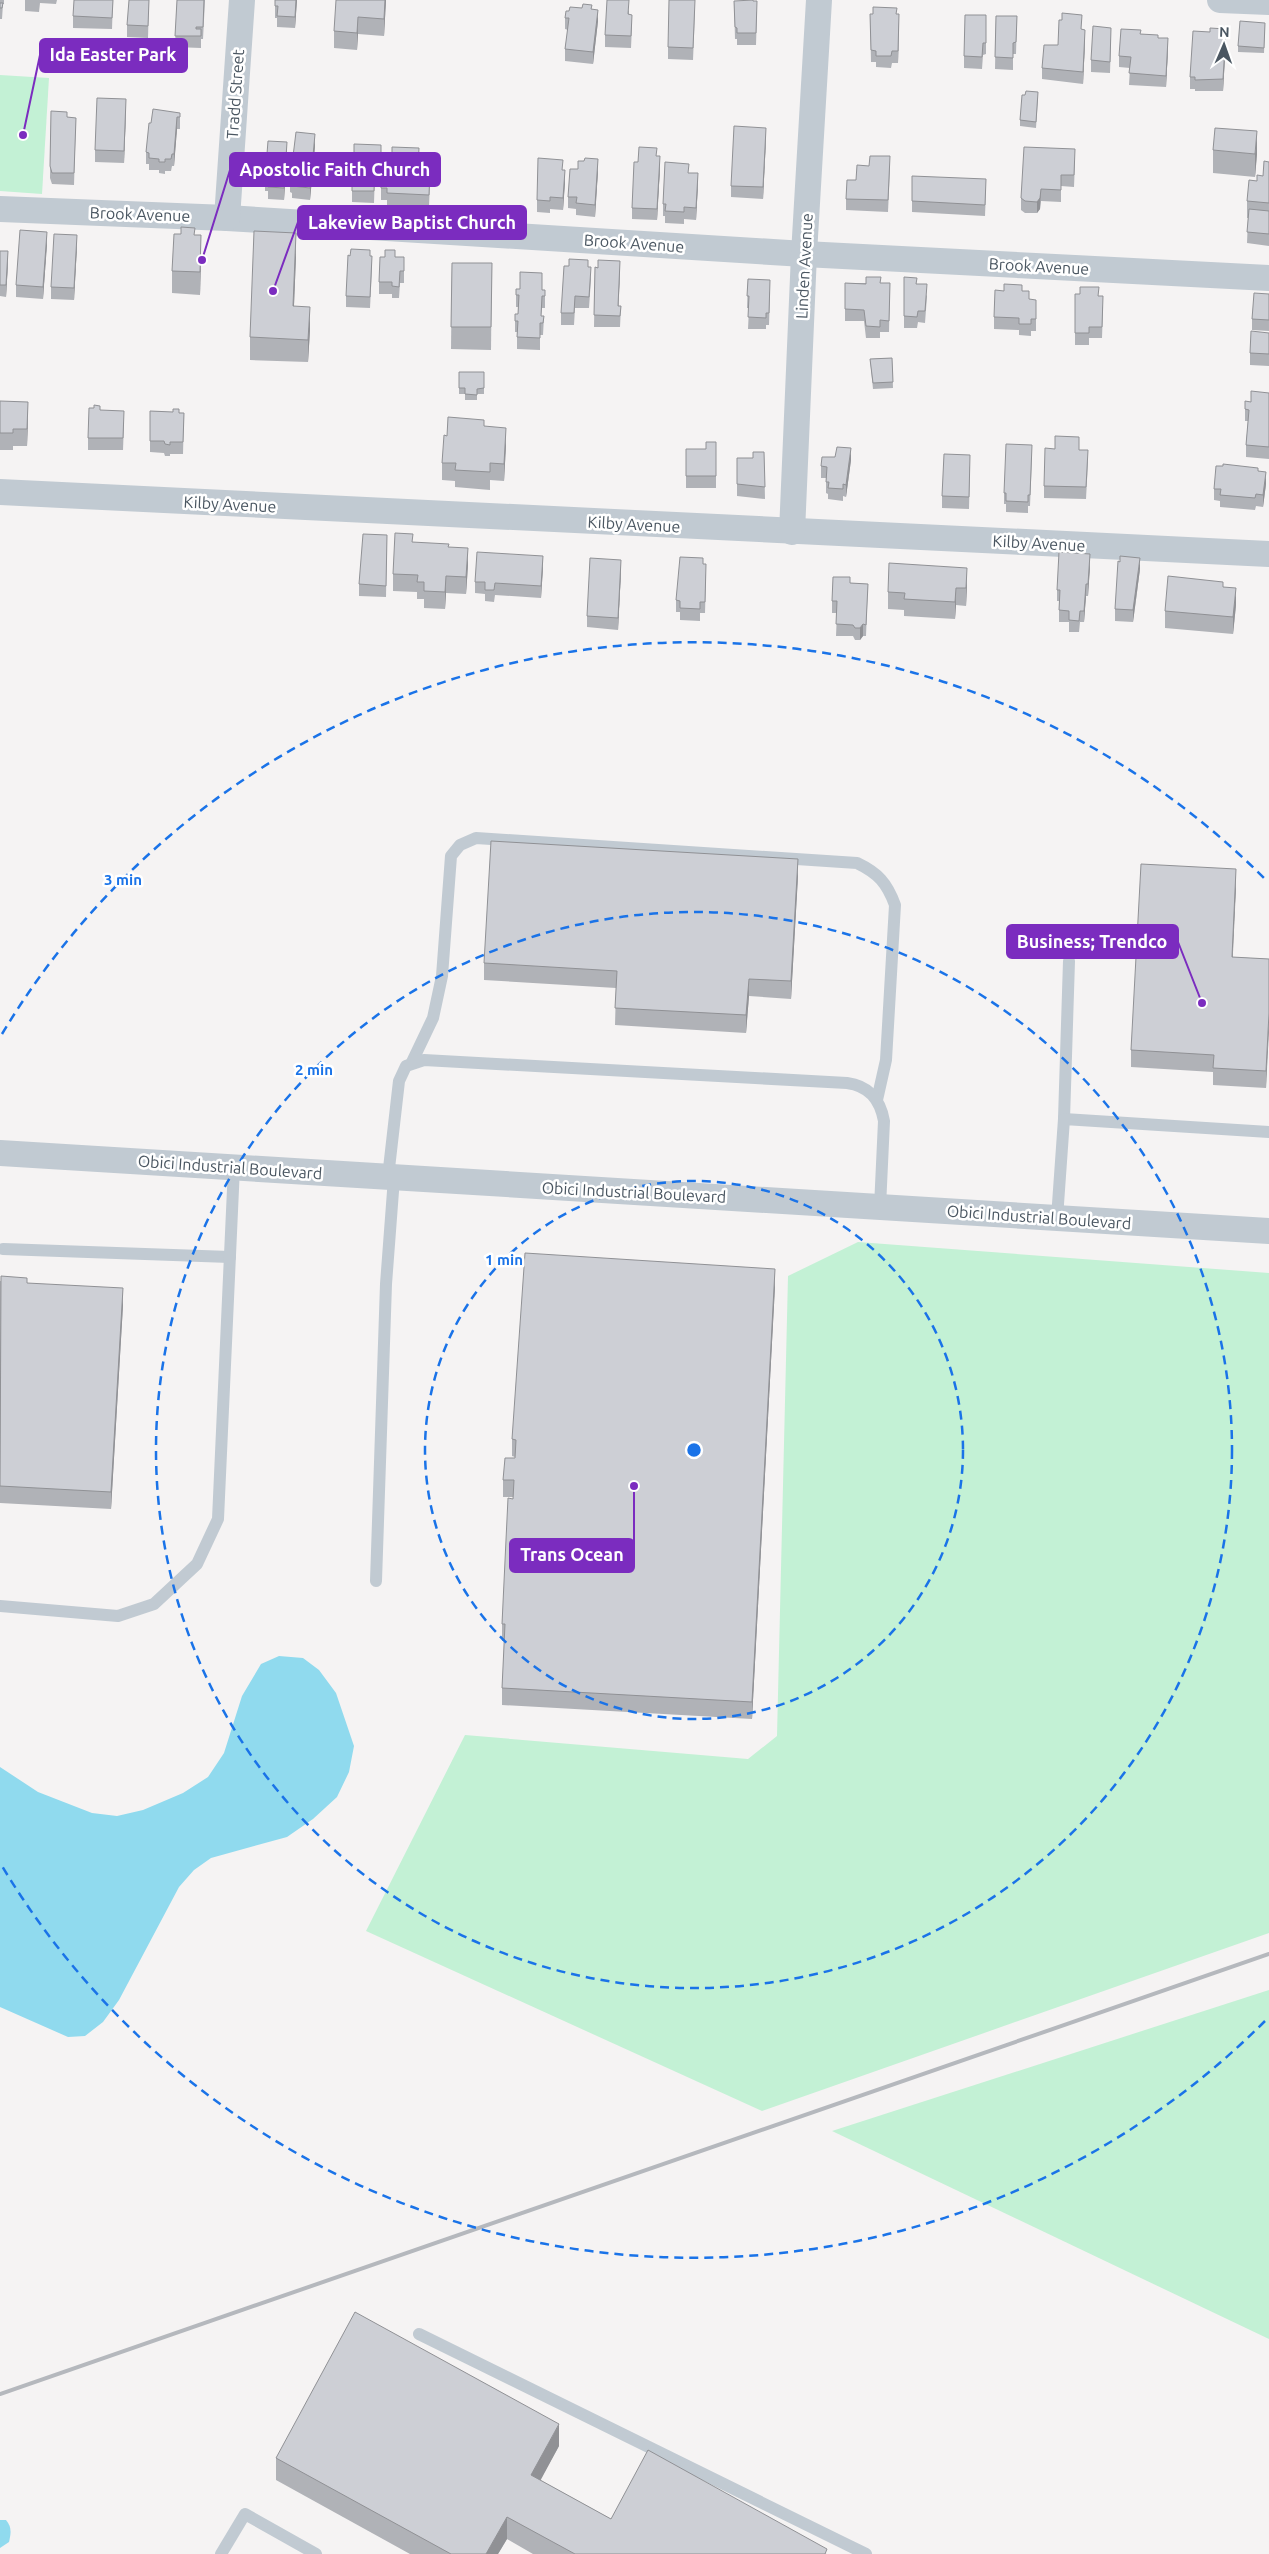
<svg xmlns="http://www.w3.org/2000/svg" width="1269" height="2554" viewBox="0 0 1269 2554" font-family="Ubuntu,sans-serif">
<rect width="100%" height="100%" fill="#f5f3f3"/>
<g fill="#c3f1d5">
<path d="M0 75 49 78 42 194 0 191Z"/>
<path d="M858 1242 1269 1273V1933L762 2111 366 1931 465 1735 748 1759 777 1736 788 1276Z"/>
<path d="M1269 1990V2339L832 2131Z"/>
</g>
<g fill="#90daee">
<path d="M279 1656 303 1658 319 1670 336 1693 354 1746 349 1772 337 1797 313 1819 287 1837 211 1858 194 1870 179 1887 119 2000 103 2022 85 2036 68 2037 0 2007V1767L38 1792 92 1813 117 1816 143 1810 183 1793 208 1777 224 1753 242 1696 261 1664Z"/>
<path d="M0 2520H6C12 2527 11 2533 9 2542L0 2548Z"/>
</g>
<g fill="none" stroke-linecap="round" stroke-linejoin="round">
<g stroke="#c1cad2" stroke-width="12">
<path d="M412 1062 433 1018 442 976 451 856 460 845 476 838 857 863C878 873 887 883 895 905L886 1060 877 1100"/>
<path d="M1064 1119 1069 961"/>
<path d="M388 1177 399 1081 406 1066 424 1060 847 1083C869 1086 880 1099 884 1121L880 1207"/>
<path d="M1057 1218 1064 1119 1269 1132"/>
<path d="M3 1249 230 1257"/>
<path d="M376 1581 386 1284 394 1178"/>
<path d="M0 1606 118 1616 154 1604 197 1564 218 1519 234 1167"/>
<path d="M419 2334 866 2554"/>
<path d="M221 2554 245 2514 316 2554"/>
</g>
<g stroke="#c1cad2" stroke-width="26">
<path d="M1220 0 1269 2"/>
<path d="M0 209 227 218 804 254 1269 278"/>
<path d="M227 218 242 0"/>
<path d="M0 492 1269 554"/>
<path d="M792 532 804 254 819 0"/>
<path d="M0 1153 1269 1231"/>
</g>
<path stroke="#b5b8bd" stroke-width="4" d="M0 2394 1269 1954"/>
</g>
<g fill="#b0b2b7">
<path d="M0 0H4V4H3L2 19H0Z"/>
<path d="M25 0H57L56 4 40 3 39 12 25 11Z"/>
<path d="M113 0 112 29 73 28V16Z"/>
<path d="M149 0 148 38 127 37V25Z"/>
<path d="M177 0H205L203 39H201V48L175 47Z"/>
<path d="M275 0H297L295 28 277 27V18H275Z"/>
<path d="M386 0 384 36 358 34 357 50 334 48V31Z"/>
<path d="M734 1 757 12 756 45H737V39H735Z"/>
<path d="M592 9 598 21 593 64 565 61V49L568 30 565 29V18Z"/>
<path d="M629 10V14L632 26 631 48 605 47V35Z"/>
<path d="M695 11 693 60 668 59V47Z"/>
<path d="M870 14H897L899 26 898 63H892L891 68 876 67V62H871Z"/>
<path d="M986 15V54L983 55 982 69 964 68V56Z"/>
<path d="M996 16H1017L1016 54H1013V70L995 69Z"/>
<path d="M1265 23 1264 53 1238 52V46Z"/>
<path d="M1082 30 1085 42 1083 84 1042 79V68L1058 45Z"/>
<path d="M1141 34 1158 38 1168 50 1166 87 1129 85 1130 68 1119 67V56Z"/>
<path d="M1111 39 1110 73 1091 72V60Z"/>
<path d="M1226 40 1223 91H1195V89H1190V77Z"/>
<path d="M1038 98 1036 128 1020 126V120Z"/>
<path d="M51 111 67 117 76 118 74 185 52 184 50 178Z"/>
<path d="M126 111 124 163 95 162V150Z"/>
<path d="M180 113V129H177L174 166H172L171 171H165V174L159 173V170H149V164H146V152L151 123Z"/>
<path d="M766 139 763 199 731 197V186Z"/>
<path d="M381 145V172H375L374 203 352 202V159H354Z"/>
<path d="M315 146 310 200 292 198V193L290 192V181Z"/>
<path d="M1213 150 1257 154 1255 177 1213 173Z"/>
<path d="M287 154 284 200 268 199V191H265V179Z"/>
<path d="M657 156 660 168 657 220 632 219V208L638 162Z"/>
<path d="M419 160 418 169 430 182 429 206 387 205V200H381V188L392 168Z"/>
<path d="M1075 161 1074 187 1061 186V202L1041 201 1040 209 1037 213H1025L1021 210V198Z"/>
<path d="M1269 162V246L1247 243 1248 218H1247V201L1257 181 1263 176Z"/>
<path d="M890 168 888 212 846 210V199Z"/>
<path d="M563 170 565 182 563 210 550 209V213L537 212V200Z"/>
<path d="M598 171 595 217 576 215V209L568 208V197Z"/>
<path d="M689 173 698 184 696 220 684 219V224L665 223V216H663V204Z"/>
<path d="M912 176 986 190 985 216 912 212Z"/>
<path d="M195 235 201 257 200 295 172 293V271Z"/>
<path d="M47 244 43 299 16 297V285Z"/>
<path d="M77 246 74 300 51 299V287Z"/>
<path d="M0 251 8 263 6 297 0 296Z"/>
<path d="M296 256 294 306 310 330 308 362 250 360V337Z"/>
<path d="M370 256 372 268 370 308 346 307V296Z"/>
<path d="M395 257H404V283H400L399 298H392V294H379V282Z"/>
<path d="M452 263H492L491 350 451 349Z"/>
<path d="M588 267 591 279 589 308H575L574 325H561V313Z"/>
<path d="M595 267 620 272 618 306H621L620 327H594Z"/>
<path d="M904 277 917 284 927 296 925 323 918 322 917 328H904Z"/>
<path d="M748 279 770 292 769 325H766V329H748L749 308H747Z"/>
<path d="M845 283H890L889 332H880V338H866L864 321H845Z"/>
<path d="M516 289 545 290V308H542L541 316H544L543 335H540V350L517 349V332H515V314H518V307H516Z"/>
<path d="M1022 291 1029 299 1036 311V331H1031V336L1019 335V330L994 329V317Z"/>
<path d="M1075 294 1099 296 1103 308 1102 338H1089V345H1075Z"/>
<path d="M1269 294V331L1252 330V319Z"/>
<path d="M1269 333V366L1250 365V353Z"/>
<path d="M892 358 893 388 873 389 870 359Z"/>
<path d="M459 372H484V394H477V400H465V394H459Z"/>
<path d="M1269 393V459L1246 457V445L1248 421H1245V409L1251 402Z"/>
<path d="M0 401 28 419 27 446H13V450H0Z"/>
<path d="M100 410 124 423 123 450H88V438Z"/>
<path d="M150 411 184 413 183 454H170V456H165L164 453 150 452Z"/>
<path d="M484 426 506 445 504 481 490 480V490L455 487V481L442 480V463L447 436Z"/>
<path d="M716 442V488H686V449H706Z"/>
<path d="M1079 450 1088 462 1086 499 1044 498V486Z"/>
<path d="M764 452 765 499 737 496V458H753Z"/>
<path d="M1032 457 1030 506H1028V513L1006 512V504H1004V493Z"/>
<path d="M851 460 846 497 843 496V501L828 499V494L826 493V478H821V466Z"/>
<path d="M970 466 969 509 942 508V496Z"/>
<path d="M1258 471 1266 484 1263 507 1256 506 1255 510 1220 507V501L1214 500V489Z"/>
<path d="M387 535 386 597 359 596V584Z"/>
<path d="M413 542 468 565 466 594 446 593 445 609 424 608V599H417V592L393 591V574Z"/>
<path d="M703 564 706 576 705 613H700V621L680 620V612H676V600Z"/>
<path d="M1090 566 1088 596H1086L1084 622H1080L1079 632H1069V622H1059V601H1057V590Z"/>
<path d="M543 567 541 598 495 595 494 602 485 601V594L475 593V582Z"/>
<path d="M1140 569 1133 622 1115 621V609Z"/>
<path d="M621 572 618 630 587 627V616Z"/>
<path d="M850 583 868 584 866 636H863L860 640H855L853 636H836L837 613H832V601Z"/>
<path d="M967 585 966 606 956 605 955 619 904 616V610L888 609V592Z"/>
<path d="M1223 587 1236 605 1233 634 1165 628V611Z"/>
<path d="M798 876 791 999 749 996 746 1033 615 1025 616 988 484 980V963Z"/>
<path d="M1236 887 1232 957 1269 959 1266 1088 1213 1085V1072L1131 1067V1050Z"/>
<path d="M0 1281 27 1283 123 1305 111 1509 0 1503Z"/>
<path d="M775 1286 752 1719 502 1705V1688L505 1641H502V1624L513 1497H503V1480L515 1458V1457L512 1456V1439Z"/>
<path d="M559 2446 540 2480 611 2519 827 2554H533L507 2539 498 2554H410L276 2480V2458Z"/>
</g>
<g fill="#909195">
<path d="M296 0H297L295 28V17Z"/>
<path d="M385 0H386L384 36V19Z"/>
<path d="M598 10V21L593 64V52Z"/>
<path d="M899 14V26L898 63V51Z"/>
<path d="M358 17V34L357 50V33Z"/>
<path d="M1226 29V40L1223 91V79Z"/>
<path d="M1085 30V42L1083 84V72Z"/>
<path d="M1168 38V50L1166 87V76Z"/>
<path d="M126 99V111L124 163V151Z"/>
<path d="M177 117V129L174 166V154Z"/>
<path d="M766 128V139L763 199V187Z"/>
<path d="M1257 131V154L1255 177V154Z"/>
<path d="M315 134V146L310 200V188Z"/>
<path d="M287 142V154L284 200V188Z"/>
<path d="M660 156V168L657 220V209Z"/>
<path d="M598 159V171L595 217V205Z"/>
<path d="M565 170V182L563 210V198Z"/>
<path d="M698 173V184L696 220V208Z"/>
<path d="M1041 189 1040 209 1037 213V202Z"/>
<path d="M47 232V244L43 299V287Z"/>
<path d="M296 233V256L293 329V306Z"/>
<path d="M77 235V246L74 300V288Z"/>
<path d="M201 235V257L200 295V272Z"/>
<path d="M8 251V263L6 297V285Z"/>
<path d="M620 261V272L618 318V306Z"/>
<path d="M310 307V330L308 362V340Z"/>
<path d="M28 402V419L27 446V429Z"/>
<path d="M506 428V445L504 481V464Z"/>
<path d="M851 448V460L846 497V485Z"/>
<path d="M1266 472V484L1263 507V495Z"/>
<path d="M468 548V565L466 594V577Z"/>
<path d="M1090 554V566L1088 596V584Z"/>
<path d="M543 556V567L541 598V586Z"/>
<path d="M1140 558V569L1133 622V610Z"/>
<path d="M621 560V572L618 630V618Z"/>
<path d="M967 568V585L966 606V588Z"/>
<path d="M446 576V593L445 609V592Z"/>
<path d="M1086 584V596L1084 622V611Z"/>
<path d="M956 588V605L955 619V602Z"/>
<path d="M1236 588V605L1233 634V617Z"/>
<path d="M863 624V636L860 640V628Z"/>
<path d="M798 859V876L791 999V981Z"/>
<path d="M1236 869V887L1232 974V957Z"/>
<path d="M749 979V996L746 1033V1015Z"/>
<path d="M1269 1013V1030L1266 1088V1071Z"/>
<path d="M775 1269V1286L752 1719V1702Z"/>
<path d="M123 1288V1305L111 1509V1492Z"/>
<path d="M559 2424V2446L531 2498V2475Z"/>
<path d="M507 2517V2539L498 2554H486Z"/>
</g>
<g fill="#cdcfd5" stroke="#909195">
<path d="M74 0H113L112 18 73 16Z"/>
<path d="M129 0H149L148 26 127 25Z"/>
<path d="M177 0H204L203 27H196V29H201V36H175Z"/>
<path d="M275 0H296L295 17 277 16 278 6H275Z"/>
<path d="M336 0H385L384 19 358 17 357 33 334 31Z"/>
<path d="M607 0H629L628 14 632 15 631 36 605 35Z"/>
<path d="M669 0H695L693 48 668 47Z"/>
<path d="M753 0V1H757L756 33H737V28L735 27 734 1Z"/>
<path d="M0 3H3L2 8H0Z"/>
<path d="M583 4 592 5 591 9 598 10 593 52 565 49 569 18H565L566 11H569L570 7 582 8Z"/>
<path d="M873 7 897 8 896 14H899L898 51H892L891 56H876V51L871 50 870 14H873Z"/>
<path d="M1062 13 1082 15 1081 29 1085 30 1083 72 1042 68 1044 45H1058L1059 20H1062Z"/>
<path d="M965 15H986V43H983L982 57 964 56Z"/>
<path d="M996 16H1017L1016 42 1013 43V58L995 57Z"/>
<path d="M1240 21 1265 23 1264 48 1238 46Z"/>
<path d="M1093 26 1111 28 1110 62 1091 60Z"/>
<path d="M1210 28 1226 29 1223 79 1195 80V77H1190L1193 31 1210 32Z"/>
<path d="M1121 29 1141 30 1140 34 1158 35V38H1168L1166 76 1129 73 1131 57 1119 56Z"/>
<path d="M1026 91 1038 92 1036 122 1020 120 1022 95H1025Z"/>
<path d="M97 98 126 99 124 151 95 150Z"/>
<path d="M153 109 180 113V117H177L174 154H172L171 159H165V162H159V159L149 158V153L146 152 149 123H151Z"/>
<path d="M51 111 67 112V117L76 118 74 173H52L50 166Z"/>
<path d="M734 126 766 128 763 187 731 186Z"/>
<path d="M1215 128 1257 131 1255 154 1213 150Z"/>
<path d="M296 132 315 134 310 188 292 186 293 181H290Z"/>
<path d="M268 141 287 142 284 188 268 187V180L265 179Z"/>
<path d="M354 144 381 145V161L375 160 374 191H352V159H354Z"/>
<path d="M392 147 419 148 418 169 430 170 429 195 387 193V188H381L382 167 392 168Z"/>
<path d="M639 147 657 148 656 156H660L657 209 632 208 634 162H638Z"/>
<path d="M1024 147 1075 149 1074 175H1061V190L1041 189 1040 198 1037 202 1025 201 1021 198Z"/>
<path d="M870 156H890L888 200 846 199 847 180H856L857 165 869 166Z"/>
<path d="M538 158 563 160 562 170H565L563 198 550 197V201L537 200Z"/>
<path d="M585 158 598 159 595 205 576 203 577 197H568L570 169H578V161H584Z"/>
<path d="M1264 161 1269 162V203L1247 201 1249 180 1257 181V175L1263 176Z"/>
<path d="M665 162 689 164 688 173H698L696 208 684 207V212L665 211 666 204H663Z"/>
<path d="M912 176 986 179 985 205 912 201Z"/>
<path d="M1249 209 1269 211V234L1247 232Z"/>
<path d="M181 227 195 228 194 235H201L200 272 172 271 174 234H181Z"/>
<path d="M20 230 47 232 43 287 16 285Z"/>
<path d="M254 231 296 233 293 306 310 307 308 340 250 337Z"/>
<path d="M54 234 77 235 74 288 51 287Z"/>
<path d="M351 249 370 250V256H372L370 297 346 296 348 255 350 256Z"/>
<path d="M385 250H395V257H404V271H400L399 287 392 286V282H379L380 257H385Z"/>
<path d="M0 251H8L6 285H0Z"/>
<path d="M569 259 588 260V267H591L589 297 575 296 574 313H561L564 266H569Z"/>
<path d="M598 260 620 261 618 306H621L620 316 594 315 595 267 598 268Z"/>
<path d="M452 263H492L491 327H451Z"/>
<path d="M520 272 542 273V290H545V296H542L541 316H544L543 323H540V338L517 337 518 321H515V314H518L519 295H516V289H520Z"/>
<path d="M866 277H881L880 283H890L889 321 880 320V327L866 326 864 310 845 309V283L866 284Z"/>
<path d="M904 277 917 278 916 284H927L925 311H918L917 317 904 316Z"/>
<path d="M748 279 770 280 769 313H766V318L748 317 749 296H747Z"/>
<path d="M1004 284 1022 285V291H1029V299L1036 300V319H1031V324H1019V318L994 317 995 290 1004 291Z"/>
<path d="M1080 287H1099L1098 296H1103L1102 327H1089V333H1075V294H1080Z"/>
<path d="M1254 293 1269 294V320L1252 319Z"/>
<path d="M1251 331 1269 333V354L1250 353Z"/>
<path d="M892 358 893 382 873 383 870 359Z"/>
<path d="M459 372H484V388L477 389V395L465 394V388H459Z"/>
<path d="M1251 391 1269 393V447L1246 445 1249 410 1245 409V401L1251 402Z"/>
<path d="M0 401 28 402 27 429H13V433H0Z"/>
<path d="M94 405 100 406V410L124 411 123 438H88L89 408H94Z"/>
<path d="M173 409H179V413H184L183 442H170V445L165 444 164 441H150V411L173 412Z"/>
<path d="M448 417 484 420V426L506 428 504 464 490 463V472L455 470 456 463H442L444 435 447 436Z"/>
<path d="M1055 436 1079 437V450H1088L1086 487 1044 486 1045 448 1055 449Z"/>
<path d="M706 442H716V476H686V449H706Z"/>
<path d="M1006 444 1032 445 1030 495H1028V502L1006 501V493H1004Z"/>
<path d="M837 447 851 448 846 485 843 484V489L828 488 829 482H826L827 467 821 466 822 457H835Z"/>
<path d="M753 452H764L765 487 737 484V458H753Z"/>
<path d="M944 454 970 455 969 497 942 496Z"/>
<path d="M1223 464 1258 468V471L1266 472 1263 495 1256 494 1255 498 1220 495 1221 489H1214L1216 466H1223Z"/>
<path d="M395 533 413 534 412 542 449 544 448 547 468 548 466 577 446 576 445 592 424 591V582H417L418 575 393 574Z"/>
<path d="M363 534 387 535 386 586 359 584Z"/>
<path d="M477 552 543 556 541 586 495 583 494 590H485V582H475Z"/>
<path d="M1059 552 1090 554 1088 584H1086L1084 611H1080L1079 621 1069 620V611L1059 610 1060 590H1057Z"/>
<path d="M1120 556 1140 558 1133 610 1115 609 1118 561 1120 562Z"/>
<path d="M680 557 703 558V564H706L705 602H700V609L680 608V601L676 600Z"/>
<path d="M590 558 621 560 618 618 587 616Z"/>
<path d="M889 563 967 568 966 588H956L955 602 904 599 905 593 888 592Z"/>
<path d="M1168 576 1223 582V587L1236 588 1233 617 1165 611Z"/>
<path d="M833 577H850V583L868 584 866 625 863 624 860 628H855L853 625 836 624 837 601H832Z"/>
<path d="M491 841 798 859 791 981 749 979 746 1015 615 1008 617 971 484 963Z"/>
<path d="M1141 864 1236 869 1232 957 1269 959V1013L1266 1071 1213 1068 1214 1055 1131 1050Z"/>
<path d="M525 1253 775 1269 752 1702 502 1688 505 1624H502L508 1498 513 1499 514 1480H503L505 1458H515L516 1440 512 1439Z"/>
<path d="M1 1276 27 1278V1283L123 1288 111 1492 0 1486Z"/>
<path d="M355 2312 559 2424 531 2475 611 2519 648 2450 827 2549 825 2554H575L507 2517 486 2554H451L276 2458Z"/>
</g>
<g fill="none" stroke="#1a73e8" stroke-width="2.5" stroke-dasharray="9 6">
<circle cx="694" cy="1450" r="269"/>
<circle cx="694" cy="1450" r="538"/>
<path d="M1265 2021A807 807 0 0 1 2 1866M2 1034A807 807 0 0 1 1265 879"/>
</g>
<g text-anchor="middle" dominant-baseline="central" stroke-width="5" stroke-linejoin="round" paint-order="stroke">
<g font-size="16" fill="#4a5661" stroke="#fff">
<text transform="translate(235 94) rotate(-86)">Tradd Street</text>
<text transform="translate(140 214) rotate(2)">Brook Avenue</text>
<text transform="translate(634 243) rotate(4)">Brook Avenue</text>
<text transform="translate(804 266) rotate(-87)">Linden Avenue</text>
<text transform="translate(1039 266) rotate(3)">Brook Avenue</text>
<text transform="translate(230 504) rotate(3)">Kilby Avenue</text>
<text transform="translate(634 524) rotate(3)">Kilby Avenue</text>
<text transform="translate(1039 543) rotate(3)">Kilby Avenue</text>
<text transform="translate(230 1167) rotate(4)">Obici Industrial Boulevard</text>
<text transform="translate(634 1192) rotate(3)">Obici Industrial Boulevard</text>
<text transform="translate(1039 1217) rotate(4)">Obici Industrial Boulevard</text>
</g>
</g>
<circle cx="694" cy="1450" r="8" fill="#1a73e8" stroke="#fff" stroke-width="2.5"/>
<g font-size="15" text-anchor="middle" font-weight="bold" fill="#1a73e8" stroke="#fff" stroke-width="5" stroke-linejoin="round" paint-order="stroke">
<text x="123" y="885">3 min</text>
<text x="314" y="1075">2 min</text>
<text x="504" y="1265">1 min</text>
</g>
<path fill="none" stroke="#7b2cbf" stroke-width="2" d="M23 135L40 55M202 260L230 170M273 291L298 222M1202 1003L1178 942M634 1486L634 1555"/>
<g fill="#7b2cbf" stroke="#fff" stroke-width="2">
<circle cx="23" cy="135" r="5"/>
<circle cx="202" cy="260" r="5"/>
<circle cx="273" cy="291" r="5"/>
<circle cx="1202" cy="1003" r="5"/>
<circle cx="634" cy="1486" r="5"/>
</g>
<g fill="#7b2cbf" stroke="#7b2cbf" stroke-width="2">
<rect x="40" y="39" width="147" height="33" rx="5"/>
<rect x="230" y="153" width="210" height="33" rx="5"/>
<rect x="298" y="206" width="228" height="33" rx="5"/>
<rect x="1007" y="925" width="171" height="33" rx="5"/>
<rect x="510" y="1539" width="124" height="33" rx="5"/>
</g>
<g font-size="18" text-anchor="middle" font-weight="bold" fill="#fff">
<text x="113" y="61">Ida Easter Park</text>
<text x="335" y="176">Apostolic Faith Church</text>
<text x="412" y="229">Lakeview Baptist Church</text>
<text x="1092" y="948">Business; Trendco</text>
<text x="572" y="1561">Trans Ocean</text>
</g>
<g transform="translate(1224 45) rotate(2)" stroke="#ffffff" stroke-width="4" paint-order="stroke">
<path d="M0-4L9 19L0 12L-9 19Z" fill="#4a5661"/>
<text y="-8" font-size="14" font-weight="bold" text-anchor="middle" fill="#4a5661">N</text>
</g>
</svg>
